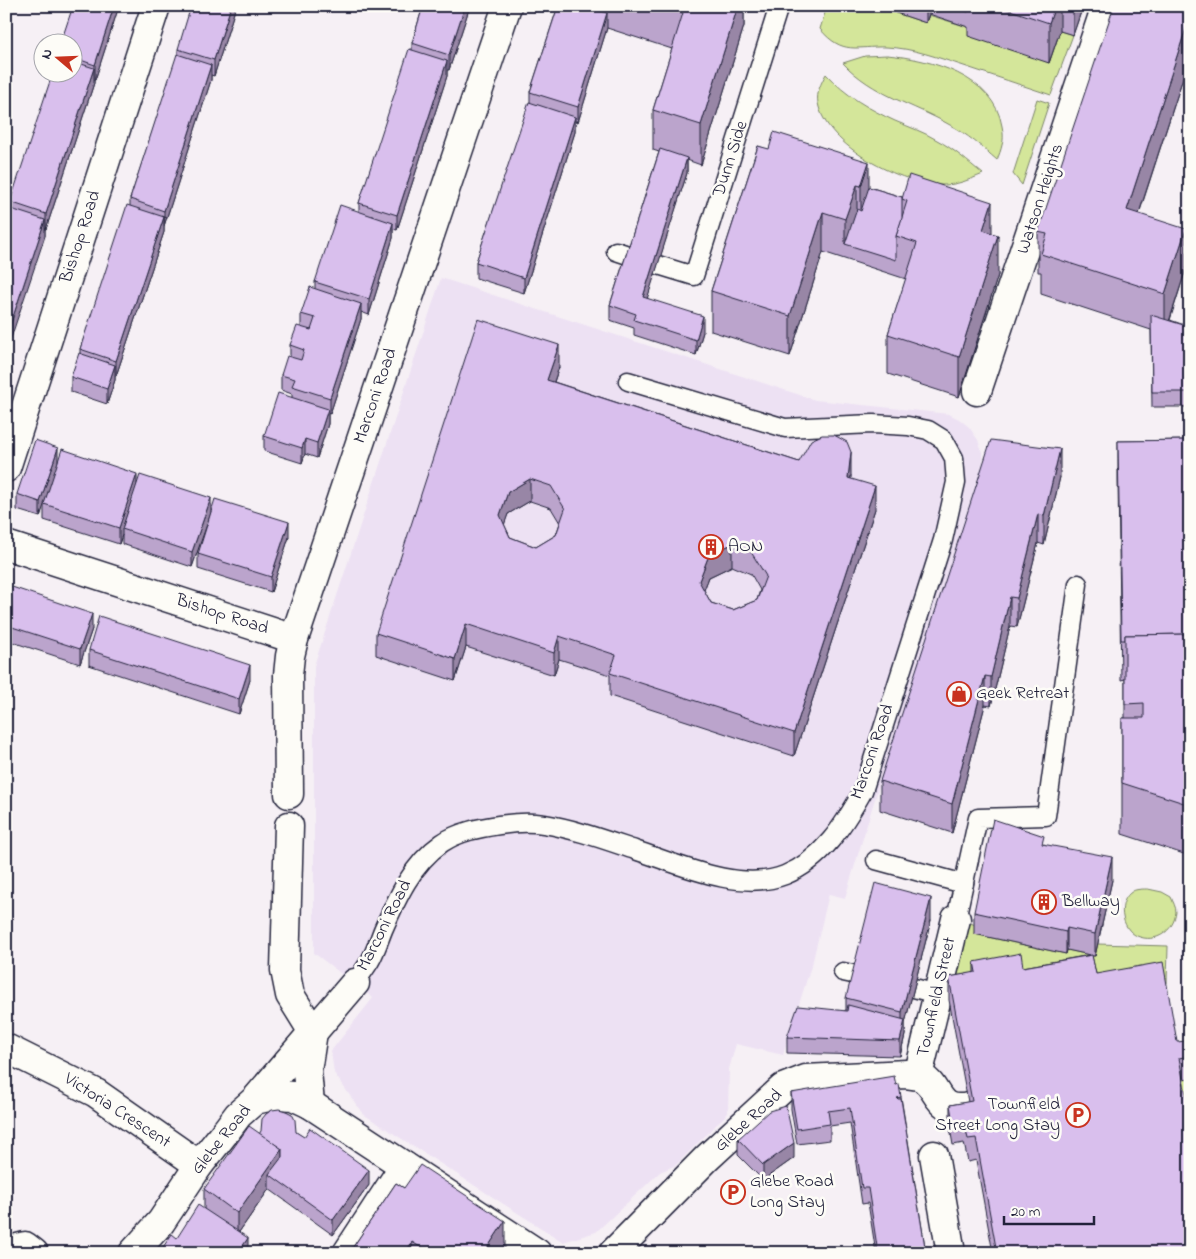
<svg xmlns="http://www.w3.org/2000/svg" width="1196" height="1259" viewBox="0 0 1196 1259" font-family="'Indie Flower',sans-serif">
<rect width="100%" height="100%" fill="#f6f0f5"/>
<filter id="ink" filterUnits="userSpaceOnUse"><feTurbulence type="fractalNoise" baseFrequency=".02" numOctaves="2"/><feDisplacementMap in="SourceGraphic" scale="10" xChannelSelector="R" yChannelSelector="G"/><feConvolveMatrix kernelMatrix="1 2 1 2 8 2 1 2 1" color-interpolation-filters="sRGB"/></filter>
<g filter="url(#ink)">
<path fill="#ede1f3" d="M441 278 815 400 949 414 959 419 969 427 978 440 983 455V468L872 808 845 898 829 894 813 960 783 1055 736 1044 729 1069 728 1113 676 1165 660 1172 596 1232 563 1242 363 1114 334 1073 331 1051 373 998 314 953V666Z"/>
<g fill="#d4e69a" stroke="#7b846a">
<path d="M827 6H875L926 23 929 15 971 28 1049 63 1060 31 1073 35 1051 95C1022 85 993 76 964 66 939 58 913 48 886 47 856 46 843 56 820 29Z"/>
<path d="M887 55C930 59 994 76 1002 126 1003 131 1004 139 1002 145 1001 150 999 155 997 160 982 147 967 134 950 125 913 104 873 95 843 63L865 56Z"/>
<path d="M826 74C846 96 869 109 895 121 909 127 924 132 937 140 954 149 968 162 983 174 969 180 957 185 943 185 902 185 826 146 818 103 816 93 821 83 826 74Z"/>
<path d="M1037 99 1049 103 1022 185 1013 174Z"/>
<path d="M1148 889 1162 892 1171 897C1173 902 1176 907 1176 912 1174 931 1156 944 1137 936 1121 929 1116 901 1133 891 1136 889 1144 889 1148 889Z"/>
<path d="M964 921 976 925 974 934 1066 954 1067 950 1095 956 1097 944 1168 946 1167 983 951 979Z"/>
<path d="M1190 1079V1136L1179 1080Z"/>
</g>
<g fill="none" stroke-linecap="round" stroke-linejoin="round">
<defs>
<g id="lane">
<path d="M616 251 631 256"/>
<path d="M658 265 694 276 779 6"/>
<path d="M876 860 964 884"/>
<path d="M956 919 978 818 1046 816 1078 584"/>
<path d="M843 972 857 975"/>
<path d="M355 983C360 976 365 969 370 961 375 952 379 940 383 930 397 898 412 864 442 843 458 832 479 828 499 825 513 823 530 822 544 824 575 829 605 840 635 850 678 864 739 893 785 875 822 860 844 825 863 791L943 540 956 482 954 458 944 440 928 430 908 426 873 424 785 428 628 381"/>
<path d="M914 988 937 994"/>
</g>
<g id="street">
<path d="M977 391 1106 6"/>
<path d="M6 468 156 6"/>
<path d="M6 545 294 639"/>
<path d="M289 794 288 675 290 656 294 639 507 6"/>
<path d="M289 826 285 970 290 995 313 1032 307 1071 310 1104"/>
<path d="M6 1048 96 1093 199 1165"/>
<path d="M918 1076 956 919"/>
<path d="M255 1100 355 983"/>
<path d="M934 1155 951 1253"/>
<path d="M6 1251 25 1246 34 1253"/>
<path d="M133 1253 161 1222 199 1165 226 1131 238 1115 255 1100 277 1095 293 1096 310 1104 537 1253"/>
<path d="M347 1253 404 1166"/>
<path d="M613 1253 707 1158 783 1088 806 1079 907 1074C910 1075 915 1075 919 1076 941 1085 933 1114 969 1107"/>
</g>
</defs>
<use href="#lane" stroke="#22223b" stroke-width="21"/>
<use href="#street" stroke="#22223b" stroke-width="31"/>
<use href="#lane" stroke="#fdfcf7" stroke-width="18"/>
<use href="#street" stroke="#fdfcf7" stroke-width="28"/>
</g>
<g fill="#bba4cc" stroke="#22223b" fill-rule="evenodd">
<path d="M119 6 95 80H94V83L46 229H45V236L10 209V202L72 72V42Z"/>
<path d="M236 6 214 76 211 75V80L164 226V232L116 376H115V380L107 404 71 392V377L80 353V349L130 206V199L178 54V49Z"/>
<path d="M423 6H470L449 70H447V76L397 230 393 229V238L369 315 361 312V319L330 414 328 413V424L317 458 305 454 302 463 264 451V436L292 397V394L281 390V375L290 357V345L301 327V314L315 289V282L359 211V203L412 50V43Z"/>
<path d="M558 6H744V26L701 165 687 160V173L647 298 703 332 696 355 634 335V328L610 320V305L659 152 653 150V110L672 49 607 28 578 122 575 121V132L524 293 476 278V262L530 102V92Z"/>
<path d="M875 6H1083L1073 35 1060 31 1049 63 968 36V27L929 14 926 23Z"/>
<path d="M1190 56 1139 214 1186 269 1170 320 1190 327V407H1152L1151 330 1041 294V272H1038V232Z"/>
<path d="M758 146 869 187 902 197 992 233 998 275 959 397 888 374V334L906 279 823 252 790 356 711 331V291Z"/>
<path d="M559 367 554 382 799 462 851 475V479L875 509 794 756 610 696V675L559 659 554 675 466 647 455 681 376 655V633ZM530 501 551 508 560 523 556 535 536 547 510 537 504 524 508 514ZM732 566 751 574 760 590 757 600 733 610 711 603 704 590 709 577Z"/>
<path d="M1190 440V856L1122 834V718H1125V679L1121 680 1118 481V441Z"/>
<path d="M58 448 40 517 17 510V494Z"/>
<path d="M1060 477 1044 545 1038 543 1017 627 1010 626 991 706 985 705 952 833 880 810V781Z"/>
<path d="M137 484 211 513 192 567 122 544V535L119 544 44 520V504Z"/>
<path d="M289 537 271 592 198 569V554Z"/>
<path d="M6 585 92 629 80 664 6 640Z"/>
<path d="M89 650 250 680 239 714 89 665Z"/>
<path d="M1044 844 1112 880 1095 956H1092L1096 974 1177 1042 1189 1056V1079L1183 1080 1190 1253H993L976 1160 968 1162 964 1143 953 1145 950 1128V1105L968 1102 949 1000V977L974 973V962L1023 967 1090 955 1067 950 1066 954 974 934V912Z"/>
<path d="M931 920 905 1023V1035L900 1056 787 1053V1037L846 1010V998Z"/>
<path d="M896 1085 901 1097 926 1253H876L868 1203 862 1204 850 1123 830 1126V1140L797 1144 791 1109V1093Z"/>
<path d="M296 1132 369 1185 333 1235 269 1189 239 1232 248 1253 204 1209V1189L259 1134Z"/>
<path d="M738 1139 794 1158 763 1180 738 1155Z"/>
<path d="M396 1183 505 1253H349Z"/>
</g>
<g fill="#9886a6" stroke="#22223b">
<path d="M114 6H119L95 80V65Z"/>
<path d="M231 6H236L214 76V60Z"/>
<path d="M465 6H470L449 70V55Z"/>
<path d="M738 6H744V26L701 165V125Z"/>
<path d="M926 6H929V14L926 23Z"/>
<path d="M1055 6H1060V31L1049 63V23Z"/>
<path d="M1073 6H1083L1073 35Z"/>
<path d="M607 13V28L578 122V107Z"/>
<path d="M1190 16V56L1127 250V210Z"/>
<path d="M447 61V76L397 230V215Z"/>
<path d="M211 65V80L164 226V211Z"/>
<path d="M94 68V83L46 229V214Z"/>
<path d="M575 117V132L524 293V278Z"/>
<path d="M687 158V173L643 312V297Z"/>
<path d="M869 162V202L861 226V186Z"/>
<path d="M857 185V225L845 244V219Z"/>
<path d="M992 202V242L983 230Z"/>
<path d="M823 212V252L790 356V316Z"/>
<path d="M164 217V232L116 376V361Z"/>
<path d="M45 220V236L6 353V338Z"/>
<path d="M393 223V238L369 315V299Z"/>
<path d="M1186 229V269L1165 334V294Z"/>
<path d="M998 235V275L959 397V357Z"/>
<path d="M361 304V319L330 414V398Z"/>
<path d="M703 316V332L696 355V340Z"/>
<path d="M559 345V367L547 402V380Z"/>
<path d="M115 365V380L107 404V389Z"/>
<path d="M328 409V424L317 458V443Z"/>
<path d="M305 439V454L302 463V448Z"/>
<path d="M58 448V463L40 517V502Z"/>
<path d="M1060 449V477L1044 545V516Z"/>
<path d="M851 452V475L848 500V478Z"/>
<path d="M137 474V489L122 529V535L119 544V528Z"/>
<path d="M530 479V501L508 514 500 537V515L508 492Z"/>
<path d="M875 486V509L794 756V733Z"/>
<path d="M211 498V513L192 567V552Z"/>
<path d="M1038 514V543L1017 627V598Z"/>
<path d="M289 522V537L271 592V577Z"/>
<path d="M732 544V566L709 577 699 603V581L709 555Z"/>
<path d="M1010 597V626L991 706V677Z"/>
<path d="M92 614V629L80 664V649Z"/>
<path d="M466 624V647L455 681V659Z"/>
<path d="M559 636V659L554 675V653Z"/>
<path d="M250 665V680L239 714V699Z"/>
<path d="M985 676V705L952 833V804Z"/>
<path d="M1112 857V880L1095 956V934Z"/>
<path d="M931 898V920L905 1023V1035L900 1056V1041L902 1033V1012Z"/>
<path d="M1067 928V950L1066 954V932Z"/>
<path d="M794 1143V1158L763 1180V1165Z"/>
<path d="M282 1149V1172L269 1174V1189L237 1235V1213Z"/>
<path d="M369 1170V1185L333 1235V1220Z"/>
<path d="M505 1221V1253H484Z"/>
<path d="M248 1238V1253H238Z"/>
<path d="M412 1242V1253H405Z"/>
</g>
<g fill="#d9bfed" stroke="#22223b" fill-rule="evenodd">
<path d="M73 6H114L95 65 72 57V42H61Z"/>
<path d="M191 6H231L214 60 178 49Z"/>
<path d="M423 6H465L449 55 412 43Z"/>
<path d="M558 6H586L607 13 578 107 530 92Z"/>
<path d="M662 6H738L701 125 653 110 683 13Z"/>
<path d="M950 6H968V12Z"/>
<path d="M998 6H1055L1049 23Z"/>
<path d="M1114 6H1181L1190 9V16L1127 210 1186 229 1165 294 1041 254 1047 234 1038 232Z"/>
<path d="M409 49 447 61 397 215 359 203Z"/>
<path d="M177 54 211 65 164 211 130 199Z"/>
<path d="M72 61 94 68 46 214 10 202 53 72H72Z"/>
<path d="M529 102 575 117 524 278 476 262Z"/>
<path d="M774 132 869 162 861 186 857 185 845 219 823 212 790 316 711 291 758 146 769 149Z"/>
<path d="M660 149 687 158 643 297 703 316 696 340 634 320 636 314 610 305Z"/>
<path d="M909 175 992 202 983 230 998 235 959 357 888 334 917 243 896 236 907 201 902 199Z"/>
<path d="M869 187 902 197V218L896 236V260L845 244 857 209 861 211Z"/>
<path d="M127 205 164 217 116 361 80 349Z"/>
<path d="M340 205 393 223 369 299 315 282Z"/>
<path d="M8 208 45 220 6 338V215Z"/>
<path d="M310 287 361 304 330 398 292 386 295 379 281 375 287 356 301 360 304 350 290 345 297 326 311 330 315 318 301 314Z"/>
<path d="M1151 315 1190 327V392H1152Z"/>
<path d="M478 319 559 345 547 380 799 462 811 440 822 435H834L847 442 851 452 848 478 875 486 794 733 610 673 616 655 559 636 554 653 466 624 455 659 376 633ZM530 479 551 486 565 509 556 535 536 547 510 537 500 515 508 492ZM732 544 751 552 766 576 757 600 733 610 711 603 699 581 709 555Z"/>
<path d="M79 353 115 365 107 389 71 377Z"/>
<path d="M278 393 328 409 317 443 305 439 302 448 264 436Z"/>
<path d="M35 440 58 448 40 502 17 494Z"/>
<path d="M991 440 1060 449 1044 516 1038 514 1017 598 1010 597 991 677 985 676 952 804 880 781Z"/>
<path d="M1190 440V634L1125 635V640H1121L1118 441Z"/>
<path d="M62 449 137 474 119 528 44 504Z"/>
<path d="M140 475 211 498 192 552 122 529Z"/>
<path d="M215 499 289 522 271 577 198 554Z"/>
<path d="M6 585 92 614 80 649 6 625Z"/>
<path d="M99 616 250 665 239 699 89 650Z"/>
<path d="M1190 634V805L1122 783V718H1144V703L1125 704V635Z"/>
<path d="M993 819 1044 836 1042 844 1112 857 1095 934 1067 928 1066 932 974 912Z"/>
<path d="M875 883 931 898 902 1012 846 998Z"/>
<path d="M1021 953 1023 967 1092 955 1096 974 1163 962 1177 1042 1186 1041 1189 1056 1179 1058 1190 1115V1253H997L976 1138 968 1139 964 1121 953 1123 950 1105 972 1101 949 977 976 972 974 962Z"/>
<path d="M848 1005 905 1020 900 1041 787 1037 798 1006 847 1011Z"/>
<path d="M894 1076 896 1085 899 1084 901 1097 897 1098 898 1099H901L926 1253H878L868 1188H862L850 1108 828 1111 830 1124 797 1129 791 1093Z"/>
<path d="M786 1106 794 1143 763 1165 738 1139 769 1111Z"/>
<path d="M279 1109 286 1111 292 1114 295 1120 296 1132 304 1137 310 1128 369 1170 333 1220 269 1174 282 1157V1149L259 1134 261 1131 262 1119 266 1114 272 1110Z"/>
<path d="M249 1126 282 1149 237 1213 204 1189Z"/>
<path d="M420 1165 505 1221 484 1253H430L412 1242 405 1253H349L396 1183 404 1188Z"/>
<path d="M198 1205 248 1238 238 1253H159L172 1234 177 1238Z"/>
</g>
</g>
<defs>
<symbol id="building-ring" viewBox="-11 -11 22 22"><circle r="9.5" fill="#fdfcf7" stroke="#c8321e" stroke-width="1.5"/><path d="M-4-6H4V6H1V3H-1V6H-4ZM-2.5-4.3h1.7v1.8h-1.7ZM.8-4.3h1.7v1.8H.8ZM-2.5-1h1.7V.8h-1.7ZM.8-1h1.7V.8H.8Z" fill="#c8321e"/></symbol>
<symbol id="shop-ring" viewBox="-11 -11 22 22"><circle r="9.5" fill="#fdfcf7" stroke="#c8321e" stroke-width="1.5"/><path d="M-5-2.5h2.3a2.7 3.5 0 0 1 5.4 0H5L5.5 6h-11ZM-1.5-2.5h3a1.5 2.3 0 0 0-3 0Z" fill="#c8321e"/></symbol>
<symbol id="parking-ring" viewBox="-11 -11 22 22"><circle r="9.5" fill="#fdfcf7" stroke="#c8321e" stroke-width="1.5"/><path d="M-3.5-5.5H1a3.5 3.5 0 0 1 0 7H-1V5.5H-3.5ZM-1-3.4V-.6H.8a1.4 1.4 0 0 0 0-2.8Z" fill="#c8321e"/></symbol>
</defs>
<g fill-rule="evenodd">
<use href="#building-ring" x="697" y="533" width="28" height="28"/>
<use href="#shop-ring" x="945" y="680" width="28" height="28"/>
<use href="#building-ring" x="1030" y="888" width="28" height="28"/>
<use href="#parking-ring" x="1064" y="1101" width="28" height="28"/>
<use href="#parking-ring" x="719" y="1178" width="28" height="28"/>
</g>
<g text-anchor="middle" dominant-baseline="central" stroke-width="5" stroke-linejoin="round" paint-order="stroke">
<g font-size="18" fill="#22223b" stroke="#fdfcf7">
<text transform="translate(731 159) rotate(-72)">Dunn Side</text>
<text transform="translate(1041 199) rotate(-72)">Watson Heights</text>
<text transform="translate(81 237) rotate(-72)">Bishop Road</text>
<text transform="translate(376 396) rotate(-71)">Marconi Road</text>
<text transform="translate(222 615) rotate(18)">Bishop Road</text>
<text transform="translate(873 752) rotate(-71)">Marconi Road</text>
<text transform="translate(385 926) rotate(-63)">Marconi Road</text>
<text transform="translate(937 997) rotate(-77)">Townfield Street</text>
<text transform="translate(117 1111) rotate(33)">Victoria Crescent</text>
<text transform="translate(749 1121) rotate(-42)">Glebe Road</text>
<text transform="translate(222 1140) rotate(-51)">Glebe Road</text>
</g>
<g font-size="18" fill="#22223b" stroke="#fdfcf7" text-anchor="start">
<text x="728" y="547">AON</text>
<text x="976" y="694">Geek Retreat</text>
<text x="1062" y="902">Bellway</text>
<text x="1060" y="1105" text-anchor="end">Townfield<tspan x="1060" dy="21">Street Long Stay</tspan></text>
<text x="750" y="1182">Glebe Road<tspan x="750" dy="21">Long Stay</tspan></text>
</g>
</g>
<rect width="1196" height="1259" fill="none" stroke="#fdfcf7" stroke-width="25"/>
<rect x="12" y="12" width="1171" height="1234" fill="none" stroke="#22223b" stroke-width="2" filter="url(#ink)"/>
<g transform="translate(58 58) rotate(289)"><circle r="24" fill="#fdfcf7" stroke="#a5a5ac"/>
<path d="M0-4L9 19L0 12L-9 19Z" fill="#c8321e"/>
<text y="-8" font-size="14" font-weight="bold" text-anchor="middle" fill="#22223b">N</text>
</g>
<path d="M1004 1216v8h90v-8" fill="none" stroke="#22223b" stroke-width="2.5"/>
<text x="1011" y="1216" font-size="15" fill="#22223b" stroke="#fdfcf7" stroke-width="4" paint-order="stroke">20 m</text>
</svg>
